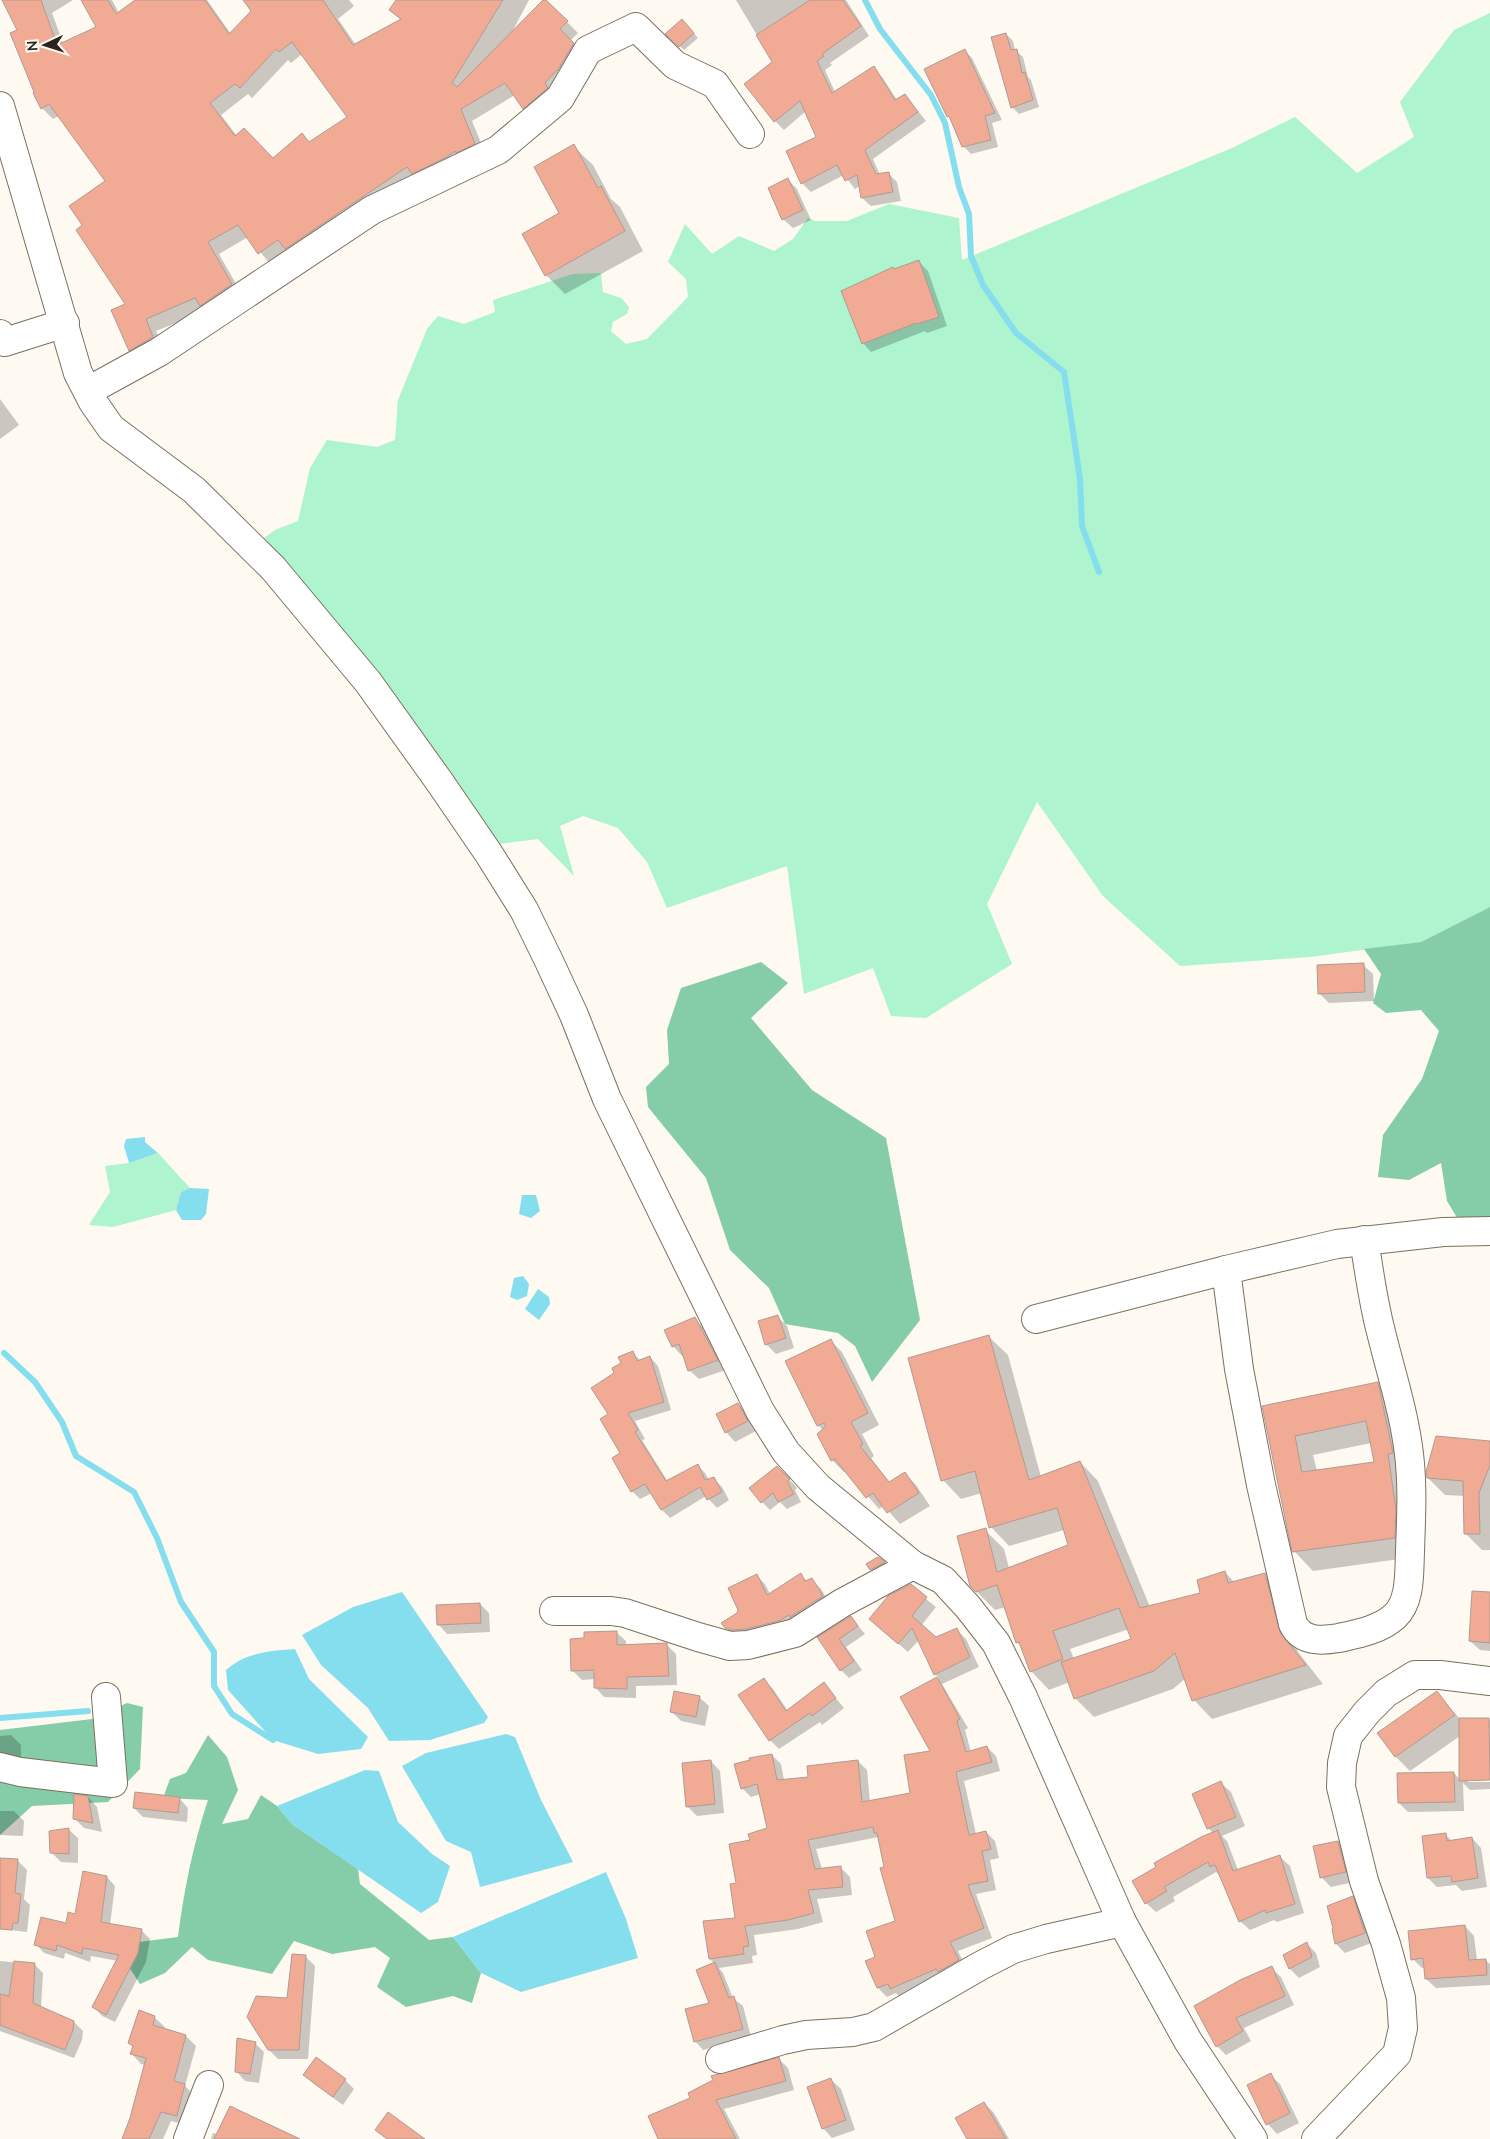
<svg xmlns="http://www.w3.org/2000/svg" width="1490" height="2139" viewBox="0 0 1490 2139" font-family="'Nunito Sans',sans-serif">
<rect width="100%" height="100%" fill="#fef9f1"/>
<g fill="#adf4cf">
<path d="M1490 13V907L1421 942 1310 957 1180 966 1103 896 1037 802 987 904 1012 964 926 1018 891 1016 873 968 804 994 787 866 667 908 647 862 618 828 583 816 560 826 574 876 538 839 499 844 326 611 264 538 275 530 298 521 310 468 327 440 377 447 395 440 398 400 427 329 438 316 464 324 495 312 493 300 573 274 601 273 603 292 621 298 629 307 627 314 613 322 611 331 626 344 647 339 688 297 686 279 668 262 685 224 712 254 739 236 774 251 793 239 808 218 815 221H847L889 204 959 218 962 260 1232 148 1295 117 1357 173 1414 137 1400 102 1454 30Z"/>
<path d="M158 1153 190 1188 181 1192 176 1210 113 1227 89 1225 110 1192 105 1166 129 1163Z"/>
</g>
<g fill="#85cca8">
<path d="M1490 907V1224L1459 1221 1447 1201 1441 1163 1409 1180 1378 1177 1383 1135 1422 1079 1439 1031 1421 1010 1386 1013 1373 1003 1381 974 1364 949 1421 942Z"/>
<path d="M761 962 788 983 751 1018 812 1090 886 1138 920 1320 872 1382 855 1346 838 1333 785 1324 769 1288 730 1250 706 1178 648 1107 646 1087 669 1064 667 1030 681 988Z"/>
<path d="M127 1703 143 1707 140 1769 108 1802 32 1806 0 1835V1730L92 1719Z"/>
<path d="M208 1735 227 1757 238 1790 222 1824 248 1819 261 1795 277 1806 292 1824 358 1869 360 1884 429 1940 453 1937 481 1973 472 2003 453 1996 406 2007 377 1987 390 1958 375 1947 332 1954 294 1941 272 1974 208 1960 192 1947 165 1973 140 1984 127 1964 139 1942 178 1937C184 1890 193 1845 208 1800L163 1798 170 1779 186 1773Z"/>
</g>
<g fill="#85deee">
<path d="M145 1137V1142L158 1153 129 1163 124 1146 126 1139Z"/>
<path d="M190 1188 209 1189 206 1214 201 1220H182L176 1210 181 1192Z"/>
<path d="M522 1195H536L540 1211 531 1218 519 1214Z"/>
<path d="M523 1276 529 1284 527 1296 517 1300 510 1297 514 1278Z"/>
<path d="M538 1289 549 1297 550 1304 539 1320 525 1309Z"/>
<path d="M402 1592 488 1717 484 1723 430 1740 389 1741 368 1708 321 1665 302 1635 353 1607Z"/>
<path d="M295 1649 309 1679 368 1737 361 1749 318 1754 273 1740 228 1690 226 1670C246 1652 270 1651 295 1649Z"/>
<path d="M506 1734 515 1737 541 1800 573 1862 480 1887 471 1852 446 1841 402 1766 426 1753Z"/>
<path d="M365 1770 379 1771 398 1822 432 1854 450 1866 438 1902 421 1913 292 1824 277 1806Z"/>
<path d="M606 1872 626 1919 638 1958 521 1992 481 1973 453 1937Z"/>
</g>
<g fill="#0003" fill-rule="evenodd">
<path d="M3 0H73L52 13 63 43 98 28 83 0H112L119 13 137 0H207L231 34 252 11 248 0H349L354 6 338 19 356 45 401 20 390 10 397 0H529L512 32 545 0 578 33 570 41 585 55 535 119 515 95 472 121 486 155 271 265 248 237 219 254 243 296 156 331 164 349 141 362 130 350 127 304 84 226 107 182 59 116 53 119 42 108 19 31ZM302 54 349 117 310 143 273 160 237 136 221 115 248 94 252 98 288 60 291 63Z"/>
<path d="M736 0H846L869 36 830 63 832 65 825 70 835 92 873 68 882 77 897 100 905 95 926 121 873 159 880 175 888 173 897 182 901 201 871 206 862 198 860 186 855 189 844 175 811 192 802 183 818 137 806 111 784 130 775 121 773 62Z"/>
<path d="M687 25 698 38 684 50 667 34Z"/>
<path d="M1006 34 1013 41 1015 50 1023 57 1028 77 1031 80 1039 107 1019 114 1012 107Z"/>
<path d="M964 50 972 58 1002 120 992 123 998 147 971 154 963 146 952 119 948 116Z"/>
<path d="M573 146 593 165 611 199 620 207 643 251 565 294 546 275Z"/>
<path d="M788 180 797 189 811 220 793 228 783 219Z"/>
<path d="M919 262 928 271 947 326 927 333 925 331 871 352 863 343 894 270Z"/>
<path d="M0 399 19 425 0 439Z"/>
<path d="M1363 965 1373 974 1374 1001 1329 1003 1320 994Z"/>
<path d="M777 1316 787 1326 794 1348 776 1354 766 1344Z"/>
<path d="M694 1318 704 1328 726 1370 699 1379 689 1370 684 1355 682 1356 673 1346Z"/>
<path d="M989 1337 1008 1355 1041 1477 1080 1462 1098 1481 1150 1607 1202 1593 1225 1572 1235 1583 1265 1575 1284 1593 1298 1652 1323 1684 1212 1719 1194 1700 1186 1678 1173 1689 1094 1717 1075 1698 1070 1682 1049 1690 1031 1671 1022 1647 1018 1643 1006 1607 995 1610 971 1586 985 1530 1004 1549 1009 1568 1069 1546 1064 1530 1009 1546 991 1527 982 1493 961 1499 943 1480ZM1129 1629 1133 1640 1074 1659 1070 1649Z"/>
<path d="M830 1340 842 1352 879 1425 862 1434 874 1456 871 1458 890 1483 904 1473 916 1485 930 1506 900 1524 884 1506 879 1509 846 1471 844 1472 832 1460 818 1434 823 1430 818 1425Z"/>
<path d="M632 1352 641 1361 650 1357 658 1366 671 1410 635 1421 645 1439 642 1440 668 1482 697 1465 705 1473 709 1480 713 1478 722 1487 729 1500 717 1508 706 1496 670 1518 662 1510 652 1493 640 1499 632 1491 610 1415 616 1374Z"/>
<path d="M1378 1384 1397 1403 1414 1557 1313 1571 1294 1551 1263 1407ZM1371 1443 1375 1463 1317 1471 1313 1455Z"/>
<path d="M738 1404 748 1414 756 1431 735 1442 726 1432Z"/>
<path d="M1490 1442V1550H1482L1465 1533V1496L1445 1495 1428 1478Z"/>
<path d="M786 1476 797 1488 795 1490 801 1502 787 1509 780 1502 770 1510 762 1502Z"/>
<path d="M883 1562 887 1566 875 1574 868 1565Z"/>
<path d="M800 1575 807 1581 812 1580 821 1589 831 1605 800 1625 735 1637 726 1627 739 1613 729 1588 757 1576 765 1584 770 1594Z"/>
<path d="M910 1586 936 1607 921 1626 936 1639 956 1629 966 1639 979 1667 942 1684 968 1728 965 1730 971 1752 987 1747 996 1756 1000 1771 964 1781 976 1834 986 1832 995 1841 999 1858 990 1860 996 1890 976 1894 992 1938 958 1951 967 1969 900 1997 896 1993 887 1997 878 1988 867 1962 877 1958 896 1922 879 1837 816 1849 822 1869 841 1868 850 1877 852 1895 817 1899 823 1922 798 1929 754 1935 757 1955 752 1956 753 1963 719 1968 723 1973 733 1998 743 2006 751 2037 703 2050 695 2041 711 2004 715 1964 710 1959 705 1922 736 1919 737 1884 752 1841 769 1829 761 1794 751 1797 742 1788 772 1755 781 1764 784 1780 810 1779 858 1761 867 1770 870 1802 911 1794 932 1752 902 1698 939 1678 935 1674 919 1640 908 1652 880 1628Z"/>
<path d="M1490 1593V1651L1480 1650 1470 1641Z"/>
<path d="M480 1604 489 1613 490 1632 447 1634 438 1624Z"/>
<path d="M851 1617 865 1634 846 1647 862 1670 849 1678 841 1670 819 1638Z"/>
<path d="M616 1632 626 1641V1646L667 1645 676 1654 677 1685 636 1686V1698L604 1697 595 1687V1679L582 1680 572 1670 585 1640Z"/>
<path d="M764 1680 773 1689 788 1711 824 1684 844 1708 822 1725 820 1722 779 1749 770 1740Z"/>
<path d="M1437 1693 1460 1719 1490 1720V1779H1468V1782H1490V1789L1470 1790 1463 1783 1464 1811 1408 1812 1399 1803 1454 1773 1460 1780V1736L1410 1771 1395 1756Z"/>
<path d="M699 1697 709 1706 705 1726 681 1721 672 1712Z"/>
<path d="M11 1735 21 1745V1763L0 1764V1736Z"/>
<path d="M711 1761 720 1771 724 1813 697 1816 687 1806Z"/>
<path d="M1221 1783 1231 1792 1245 1826 1222 1836 1227 1841 1238 1870 1280 1857 1290 1866 1304 1913 1277 1922 1274 1920 1250 1930 1240 1921 1220 1876 1216 1872 1173 1897 1175 1901 1156 1912 1146 1903 1213 1833 1208 1828Z"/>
<path d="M88 1797 97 1807 102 1832 84 1828 75 1819Z"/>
<path d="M179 1798 188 1808 187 1822 143 1817 134 1808Z"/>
<path d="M0 1811H14L24 1821 23 1836 0 1835Z"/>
<path d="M68 1829 78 1838V1863L61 1862 51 1852Z"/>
<path d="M1445 1834 1452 1841 1472 1838 1481 1848 1487 1887 1462 1891 1456 1885 1437 1887 1428 1878Z"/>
<path d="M1338 1842 1347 1851 1354 1882 1331 1887 1321 1877Z"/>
<path d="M0 1859 18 1861 27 1870 24 1899 30 1905 27 1932 0 1929Z"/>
<path d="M107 1877 115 1886 110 1925 142 1931 150 1939 146 1962 115 2022 102 2016 94 2007 118 1961 91 1956 90 1962 65 1953 64 1959 44 1953 36 1944 67 1924Z"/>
<path d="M1352 1898 1362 1907 1374 1942 1345 1953 1336 1944Z"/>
<path d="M1465 1926 1474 1936 1477 1960H1485L1490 1964V1985L1436 1988 1426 1979 1425 1968H1422L1413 1959Z"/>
<path d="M1307 1944 1316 1953 1320 1967 1299 1978 1290 1969Z"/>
<path d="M305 1956 315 1966 308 2059H278L268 2049Z"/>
<path d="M0 1961 34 1964 43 1973 41 2008 74 2022 83 2031 82 2040 74 2058 0 2031Z"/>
<path d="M1271 1968 1281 1977 1294 2005 1244 2028 1251 2041 1226 2055 1217 2046 1195 2007Z"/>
<path d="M155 2018 165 2027 164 2030 186 2036 196 2046 185 2086 194 2095 186 2125 171 2121 163 2139H123L132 2118 146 2065 141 2064 132 2054 134 2047 129 2043Z"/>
<path d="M255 2043 264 2052 259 2083 245 2081 236 2071Z"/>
<path d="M779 2059 788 2068 794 2090 724 2109 740 2139H659L650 2117Z"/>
<path d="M305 2075 345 2080 354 2089 343 2105 314 2084Z"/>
<path d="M1270 2075 1280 2084 1299 2123 1277 2134 1268 2124Z"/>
<path d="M831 2080 841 2089 855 2130 832 2138 823 2128Z"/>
<path d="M984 2103 994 2113 1009 2139H968Z"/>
<path d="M213 2133 218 2134 297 2139H211Z"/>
</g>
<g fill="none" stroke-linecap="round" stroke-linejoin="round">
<g stroke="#85deee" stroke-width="6">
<path d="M865 0 880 29 931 95 945 123 959 187 969 214 971 256 983 285 1016 333 1064 372 1080 479 1082 526 1099 572"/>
<path d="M4 1353 35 1382 62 1422 76 1456 134 1492 157 1538 181 1602 214 1652V1686L232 1714 273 1740"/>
<path d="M0 1718 88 1711"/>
</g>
</g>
<g fill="#f1ab95" stroke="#b09a93" fill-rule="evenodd">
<path d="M2 0H41L57 45 96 27 81 0H108L116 14 135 0H205L229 34 251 11 243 0H323L353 45 401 19 389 10 396 0H503L452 83 457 87 543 0H546L568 21 560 29 574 43 559 68 545 83 548 88 523 109 505 83 461 109 475 144 456 153 455 151 447 157 412 174 407 167 285 249 278 240 258 254 238 225 208 242 232 284 200 306 195 298 146 319 153 337 129 351 111 310 125 304 76 230 82 225 69 206 105 181 49 104 41 109 33 93 34 92 10 33 17 30ZM292 42 347 117 309 142 302 133 273 158 244 128 235 136 210 103 235 84 240 88 276 49 279 52Z"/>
<path d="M810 0H843L861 26 822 54 824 56 817 61 832 93 874 66 895 100 905 94 918 112 865 150 876 174 889 172 893 192 861 198 857 175 845 181 837 165 801 184 786 151 816 137 800 101 774 122 744 84 772 62 756 35Z"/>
<path d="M682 19 694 33 679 47 665 34Z"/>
<path d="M1006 33 1011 50 1017 49 1022 73 1025 72 1033 100 1011 108 991 37Z"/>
<path d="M965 49 995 113 985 116 991 140 962 147 949 116 947 117 924 69Z"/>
<path d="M574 144 598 188 601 186 625 231 545 276 522 234 559 213 534 167Z"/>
<path d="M788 178 803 210 782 220 768 188Z"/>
<path d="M919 260 939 317 917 324 916 323 862 344 841 291 893 267 894 269Z"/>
<path d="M1364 963 1365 992 1318 994 1317 965Z"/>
<path d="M778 1315 786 1338 765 1345 758 1321Z"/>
<path d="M695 1317 718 1360 688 1371 679 1344 672 1347 664 1330Z"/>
<path d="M989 1335 1029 1480 1080 1461 1140 1608 1200 1593 1197 1580 1225 1571 1228 1583 1265 1573 1280 1632 1306 1665 1192 1701 1175 1653 1154 1671 1074 1699 1061 1662 1131 1639 1119 1608 1053 1631 1063 1659 1030 1672 1019 1642 1016 1643 997 1585 976 1592 970 1586 957 1536 986 1528 997 1572 1068 1545 1057 1508 989 1528 975 1471 941 1481 908 1358Z"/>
<path d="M831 1339 868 1413 851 1422 863 1444 860 1446 889 1482 905 1472 919 1493 887 1513 873 1493 866 1498 835 1459 831 1461 817 1434 826 1426 824 1423 817 1426 785 1361Z"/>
<path d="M633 1351 637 1361 650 1356 664 1402 628 1413 638 1430 635 1432 666 1481 698 1464 705 1480 714 1477 722 1492 707 1500 700 1487 661 1510 645 1484 631 1492 612 1458 620 1453 600 1419 608 1414 591 1388 614 1373 612 1368 621 1363 618 1357Z"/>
<path d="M1378 1382 1393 1453 1388 1454 1396 1509 1395 1538 1292 1552 1262 1406ZM1366 1421 1374 1462 1302 1472 1295 1436Z"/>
<path d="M738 1403 748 1421 725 1433 716 1414Z"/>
<path d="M1436 1436 1490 1441V1465L1479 1493 1480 1534H1464L1463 1481 1427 1478 1426 1472Z"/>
<path d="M777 1466 790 1479 787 1481 794 1494 778 1502 773 1493 761 1503 749 1488Z"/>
<path d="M878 1557 885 1562 870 1570 866 1564Z"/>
<path d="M801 1573 805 1581 812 1578 823 1596 790 1617 789 1615 779 1621 746 1629 732 1630 725 1628 721 1623 737 1613 738 1610 728 1588 757 1574 767 1595Z"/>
<path d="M911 1584 927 1597 912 1616 936 1637 957 1628 970 1657 934 1675 912 1628 898 1644 869 1619 888 1596Z"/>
<path d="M1472 1591 1490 1592V1643L1469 1641Z"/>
<path d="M480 1603 481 1623 437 1625 436 1605Z"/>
<path d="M851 1616 858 1626 839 1639 854 1661 840 1671 817 1637Z"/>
<path d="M617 1631V1645L667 1643 669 1676 627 1677V1689L594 1688V1670L571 1671 570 1639 584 1638V1632Z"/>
<path d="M937 1677 960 1719 957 1721 966 1752 987 1746 992 1762 956 1772 969 1835 986 1831 991 1849 982 1851 988 1881 968 1885 984 1928 950 1942 959 1960 938 1972 936 1969 890 1989 888 1984 877 1988 865 1961 875 1957 866 1931 895 1921 880 1868 884 1867 877 1833H874L873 1827 808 1840 815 1869 841 1866 843 1887 808 1890 814 1913 788 1920 745 1926 749 1946 743 1947 744 1954 709 1959 703 1921 735 1918 730 1884 736 1883 729 1844 750 1840 748 1834 767 1828 757 1784 741 1789 734 1764 750 1760 749 1758 772 1754 777 1780 808 1777 807 1766 858 1760 862 1802 910 1793 904 1755 930 1751 900 1697Z"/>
<path d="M764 1678 786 1711 824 1682 836 1698 812 1716 810 1713 769 1741 738 1695Z"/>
<path d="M674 1691 700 1696 696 1717 670 1712Z"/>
<path d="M1437 1691 1455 1715 1395 1757 1377 1733Z"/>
<path d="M1459 1718H1489L1490 1780 1459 1781Z"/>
<path d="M711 1760 715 1804 686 1807 682 1763Z"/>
<path d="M1454 1772 1455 1802 1398 1803 1397 1773Z"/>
<path d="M1221 1781 1236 1817 1207 1829 1192 1794Z"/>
<path d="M135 1792 180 1797 178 1813 133 1808Z"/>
<path d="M74 1794 88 1796 93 1823 73 1819Z"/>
<path d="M69 1828V1854L50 1853 49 1831Z"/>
<path d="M1218 1830 1233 1871 1280 1855 1295 1904 1266 1913 1265 1910 1239 1922 1215 1865 1210 1867 1208 1862 1164 1887 1167 1891 1145 1904 1132 1881 1156 1867 1154 1863 1201 1837Z"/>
<path d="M1446 1833 1447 1841 1472 1837 1478 1878 1452 1882 1451 1876 1427 1878 1422 1836Z"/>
<path d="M1338 1841 1346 1872 1320 1878 1313 1846Z"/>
<path d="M0 1858 18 1859 15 1893 21 1894 18 1923H13L12 1930 0 1929Z"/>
<path d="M83 1871 107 1876 101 1922 142 1929 138 1953 106 2015 92 2007 119 1955 83 1948 82 1954 57 1945 56 1951 34 1945 41 1917 66 1923 68 1912 75 1914Z"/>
<path d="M1353 1896 1365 1933 1335 1944 1332 1929 1333 1928 1327 1906Z"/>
<path d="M1465 1925 1469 1960 1486 1959 1487 1975 1425 1979 1423 1958 1411 1960 1408 1931Z"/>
<path d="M1307 1942 1312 1957 1289 1969 1283 1955Z"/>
<path d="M292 1954 306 1955 299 2050H268L247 2017 256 1996 287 1998Z"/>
<path d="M14 1961 35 1963 33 2003 74 2021 73 2030 65 2050 0 2025V1994L9 1996Z"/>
<path d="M715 1962 729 1998 734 1996 743 2029 694 2042 685 2009 709 2003 696 1970Z"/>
<path d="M1272 1966 1285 1996 1236 2018 1243 2031 1216 2047 1194 2006 1240 1980Z"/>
<path d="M139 2010 155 2016 153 2025 186 2035 174 2081 185 2084 177 2116 161 2112 149 2139H122L130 2118 146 2058 130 2054 133 2046 128 2043Z"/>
<path d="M237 2038 256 2042 250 2074 235 2072Z"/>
<path d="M316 2057 346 2079 333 2097 303 2075Z"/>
<path d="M779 2057 786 2081 716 2100 736 2139H658L648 2116 690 2098 688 2093 713 2080 711 2076Z"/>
<path d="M1271 2073 1290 2113 1266 2125 1247 2085Z"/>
<path d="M831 2078 846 2120 822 2129 807 2087Z"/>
<path d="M984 2102 1006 2139H967L955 2118Z"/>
<path d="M230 2106 300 2139H214Z"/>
<path d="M388 2112 425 2139H387L375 2130Z"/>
</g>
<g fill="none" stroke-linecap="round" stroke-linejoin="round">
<defs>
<g id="minor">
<path d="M0 106 78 373 93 402 111 428 194 490 273 568 368 682 439 781 489 854 524 910 548 959 574 1015 607 1099 760 1411 786 1452 818 1487 913 1565 943 1580 968 1607 996 1643 1023 1697 1122 1922 1188 2041 1253 2139"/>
<path d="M0 334 5 342 65 323"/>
<path d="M88 391 159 352 372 210 498 150 560 98 588 50 636 27 675 65 715 84 750 134"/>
<path d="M1226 1270 1239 1369 1261 1485 1293 1624C1302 1642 1321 1641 1339 1638 1357 1634 1380 1630 1395 1616 1411 1601 1409 1572 1410 1552 1411 1519 1413 1487 1409 1454 1404 1412 1391 1373 1381 1332 1373 1302 1369 1270 1364 1240"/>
<path d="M1036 1319 1226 1270 1337 1244 1443 1232 1490 1231"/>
<path d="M554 1611H611L625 1613 698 1637 730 1646 748 1645 795 1633 842 1603 913 1565"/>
<path d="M0 1767 20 1772 113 1783 106 1697"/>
<path d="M720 2059 783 2040 806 2035 853 2032 874 2027 980 1966 1013 1949 1046 1939 1122 1922"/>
<path d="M188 2139 209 2085"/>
<path d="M1316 2139 1397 2054 1403 2028 1401 1998 1386 1944 1364 1881 1341 1787 1342 1763 1348 1736 1367 1712 1386 1693 1415 1675H1440L1490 1681"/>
</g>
</defs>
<use href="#minor" stroke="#7c7060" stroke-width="30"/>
<use href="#minor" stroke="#fff" stroke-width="28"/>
</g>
<g transform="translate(45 45) rotate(266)" stroke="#fef9f1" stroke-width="4" paint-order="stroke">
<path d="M0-4L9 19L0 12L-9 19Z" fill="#29241d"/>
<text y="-8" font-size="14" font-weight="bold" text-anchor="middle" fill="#29241d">N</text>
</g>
</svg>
